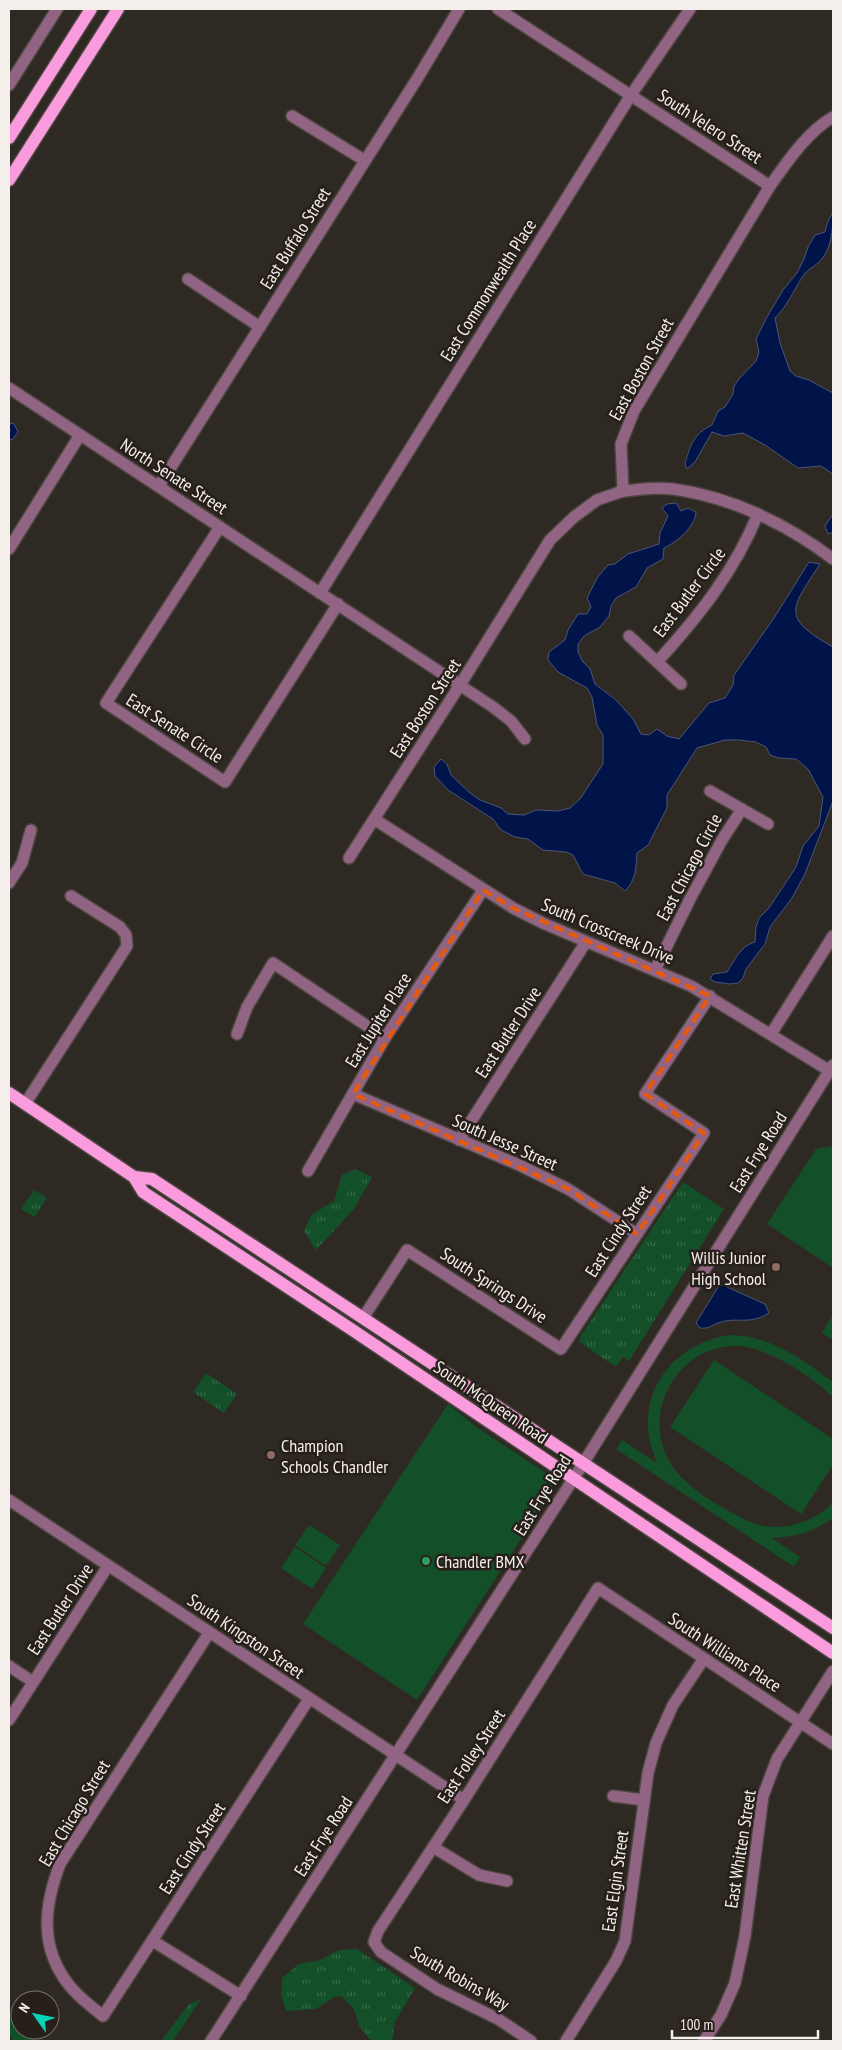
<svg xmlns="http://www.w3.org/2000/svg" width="842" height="2050" viewBox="0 0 842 2050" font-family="'PT Sans Narrow',sans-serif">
<defs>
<pattern id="park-tufts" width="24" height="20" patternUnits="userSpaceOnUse" patternTransform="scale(1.25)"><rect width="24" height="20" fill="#134f28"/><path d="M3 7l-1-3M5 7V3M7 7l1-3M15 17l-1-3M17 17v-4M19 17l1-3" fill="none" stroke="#366947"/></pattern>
</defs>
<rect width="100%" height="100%" fill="#2f2923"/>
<g fill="url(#park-tufts)">
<path d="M356 1169 372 1177 354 1209 316 1250 304 1231 311 1215 334 1201 342 1175Z"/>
<path d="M683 1182 724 1209 629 1361 623 1357 616 1367 579 1342 582 1334Z"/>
<path d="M34 1190 47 1198 35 1217 21 1209Z"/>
<path d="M206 1373 237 1394 224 1413 193 1392Z"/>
<path d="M357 1949 415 1988 395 2022 392 2041H371L359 2026 354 2009 341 1996 334 1997 316 2009 286 2011 281 1995 282 1978 299 1964 320 1960 339 1950Z"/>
<path d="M201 1999 173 2041H161L189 2004Z"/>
<path d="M9 2018 20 2026V2030H24L36 2041H13L9 2033Z"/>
</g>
<g fill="#134f28">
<path d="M832 1146 833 1147V1268L767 1224 816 1149Z"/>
<path d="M833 1314V1340L822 1333Z"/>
<path d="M730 1335C770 1335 802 1359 833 1382V1397C813 1377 767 1347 738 1346 678 1344 639 1414 671 1464 686 1488 716 1504 740 1517 771 1535 808 1527 833 1503V1518C814 1532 795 1537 772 1538L800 1557 794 1567 616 1449 622 1440 657 1463C653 1452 649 1441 648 1429 645 1379 682 1342 730 1335Z"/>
<path d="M714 1360 833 1439V1465L801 1514 670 1427Z"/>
<path d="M448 1404 475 1426 543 1471C554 1480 555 1486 547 1499L417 1700 303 1624Z"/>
<path d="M309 1525 340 1545 326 1566 295 1545Z"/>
<path d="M295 1547 326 1568 312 1589 281 1568Z"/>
</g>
<g fill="#01144a" stroke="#4a567a">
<path d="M833 212C833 229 832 250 818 263 813 267 807 270 803 276 793 291 789 304 775 318L780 343 790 371 796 376 809 380 833 393V474L821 466 798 468 765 445 743 433 724 436 712 432 695 462 687 469 685 464C690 446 694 433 712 425L718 411 725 407 733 394 734 386 739 379 756 361 759 352 756 339 767 317 783 290 797 273 804 259 808 247 815 235 825 232 828 221Z"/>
<path d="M11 423 14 424 18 432 12 440 9 438 10 430 9 426Z"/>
<path d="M676 503 681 511 688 508 696 512C695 527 677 542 664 548L663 559 647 568 636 587 616 598 611 606 609 616 600 627 584 636 578 644V652L583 662 590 669 595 684 616 700 633 719 641 734 649 735 657 729 667 736 679 739 709 703 725 698 733 685 734 675 774 618 809 562 820 564C791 609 780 617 833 647V801L805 874 792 898 770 927 765 944 746 969 743 978 738 983 730 984 715 982 710 979 713 974 727 972C735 960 740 946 755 942L756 927 759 918 769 908 796 867 803 846 819 826 823 797 808 769 796 759 779 758 770 755 766 747 756 742 739 740H725L697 748 667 795V808L648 845 637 853C636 868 636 880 625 891L615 883 583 874 573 855 566 852 543 850 528 839 515 837 501 830 493 819 448 790 435 776 434 767 441 759 447 764 451 775 470 793 480 800 501 808 508 814 524 815 536 810 558 811 570 808 580 799 603 764V735L597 725 592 697 587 688 558 672 548 660 549 652 565 640 568 630 578 614H587L591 607 587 598 597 578 608 565 615 564 628 554 659 544 660 533 668 516 662 508 667 504Z"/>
<path d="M833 514V532L828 534 825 526Z"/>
<path d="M720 1284 765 1304 769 1313C748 1326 736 1316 718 1323 710 1326 709 1329 700 1328L696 1323Z"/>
</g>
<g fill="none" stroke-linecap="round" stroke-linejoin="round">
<defs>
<g id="minor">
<path d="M498 9 770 186"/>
<path d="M9 85 57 9"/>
<path d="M292 116 364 160"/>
<path d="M188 279 260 327"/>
<path d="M9 388 493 707 511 721 525 739"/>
<path d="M159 486 417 79 459 9"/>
<path d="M619 492C637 489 655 487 673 489 731 497 787 524 833 559"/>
<path d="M220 527 106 703 225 782 338 604"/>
<path d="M9 549 80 435"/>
<path d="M320 593 631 95 690 9"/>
<path d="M629 636 681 684"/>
<path d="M657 662C699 616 734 572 758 514"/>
<path d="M710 791 768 824"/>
<path d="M374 819 513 908 545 924 691 986 830 1071"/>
<path d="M349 858 460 685 550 540 574 517 597 500 623 491 621 444 634 411 770 186C787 162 807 132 833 117"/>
<path d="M9 883 22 863 31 830"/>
<path d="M655 970 690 899 722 840 742 809"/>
<path d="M237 1034 247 1007 273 963 385 1038"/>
<path d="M771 1034 833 936"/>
<path d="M353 1094 519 1165 568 1189 637 1234"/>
<path d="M25 1104 127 946 126 935 120 927 71 896"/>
<path d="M459 1140 586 942"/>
<path d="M308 1171 385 1038 483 890"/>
<path d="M363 1318 407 1250 561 1349 704 1133 645 1094 710 996"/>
<path d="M9 1500 464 1800"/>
<path d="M209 1633 60 1864C44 1906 39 1947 69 1985 78 1997 91 2006 103 2016L309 1699"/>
<path d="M9 1666 33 1682"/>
<path d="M9 1720 108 1566"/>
<path d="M613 1796 644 1800"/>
<path d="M433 1847 479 1875 507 1881"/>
<path d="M153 1941 241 1996"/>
<path d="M211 2041 574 1478 833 1065"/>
<path d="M531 2041 498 2019 437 1989 381 1952 374 1942 378 1931 464 1800 598 1588 833 1744"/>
<path d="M566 2041 616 1961 625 1941 648 1773 656 1743 673 1705 703 1660"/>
<path d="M704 2041 721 2015 735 1983 745 1936 763 1796 777 1759 833 1671"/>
</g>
<g id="major">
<path d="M9 138 91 9"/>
<path d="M9 180 118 9"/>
<path d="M9 1093 134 1177 143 1192 354 1331 833 1653"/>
<path d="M134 1177 152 1179 833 1628"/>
</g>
</defs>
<use href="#minor" stroke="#4b453f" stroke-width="14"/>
<use href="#major" stroke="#4b453f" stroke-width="15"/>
<use href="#minor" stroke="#926483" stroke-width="11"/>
<use href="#major" stroke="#fa9bdd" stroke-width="12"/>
</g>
<path fill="none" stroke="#e8590c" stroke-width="4" stroke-dasharray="10 6" stroke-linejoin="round" d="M483 890 513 908 710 996 645 1094 704 1133 637 1234 568 1189 353 1094Z"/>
<g fill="#8d6e63" stroke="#261f1a" stroke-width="2">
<circle cx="776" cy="1267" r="5"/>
<circle cx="271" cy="1455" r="5"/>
</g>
<circle fill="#2e9e5b" stroke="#261f1a" stroke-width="2" cx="426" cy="1561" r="5"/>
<g text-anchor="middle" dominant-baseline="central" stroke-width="5" stroke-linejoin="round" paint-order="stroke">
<g font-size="18" fill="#f4efeb" stroke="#261f1a">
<text transform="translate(710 126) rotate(33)">South Velero Street</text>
<text transform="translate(295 238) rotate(-58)">East Buffalo Street</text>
<text transform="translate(488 290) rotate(-58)">East Commonwealth Place</text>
<text transform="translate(641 369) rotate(-61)">East Boston Street</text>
<text transform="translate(174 476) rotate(33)">North Senate Street</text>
<text transform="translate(689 592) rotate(-53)">East Butler Circle</text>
<text transform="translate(425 708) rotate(-57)">East Boston Street</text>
<text transform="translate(175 728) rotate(33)">East Senate Circle</text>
<text transform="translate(689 867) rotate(-62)">East Chicago Circle</text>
<text transform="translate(608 931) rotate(23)">South Crosscreek Drive</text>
<text transform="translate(378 1020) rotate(-58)">East Jupiter Place</text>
<text transform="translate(508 1032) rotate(-57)">East Butler Drive</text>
<text transform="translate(505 1142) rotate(24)">South Jesse Street</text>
<text transform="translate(758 1152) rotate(-58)">East Frye Road</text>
<text transform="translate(618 1231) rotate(-57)">East Cindy Street</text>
<text transform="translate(494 1285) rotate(33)">South Springs Drive</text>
<text transform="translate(491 1402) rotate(34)">South McQueen Road</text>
<text transform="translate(542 1495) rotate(-58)">East Frye Road</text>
<text transform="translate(60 1609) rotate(-57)">East Butler Drive</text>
<text transform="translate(246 1636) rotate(34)">South Kingston Street</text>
<text transform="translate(725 1652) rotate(33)">South Williams Place</text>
<text transform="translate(471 1756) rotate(-57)">East Folley Street</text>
<text transform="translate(74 1813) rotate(-59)">East Chicago Street</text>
<text transform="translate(323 1836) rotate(-57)">East Frye Road</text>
<text transform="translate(192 1848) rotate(-57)">East Cindy Street</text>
<text transform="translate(740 1849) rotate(-81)">East Whitten Street</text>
<text transform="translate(615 1881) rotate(-82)">East Elgin Street</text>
<text transform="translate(460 1978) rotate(30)">South Robins Way</text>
</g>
<g font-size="18" fill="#f4efeb" stroke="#261f1a" text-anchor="start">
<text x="766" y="1257" text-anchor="end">Willis Junior<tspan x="766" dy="21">High School</tspan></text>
<text x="281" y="1445">Champion<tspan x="281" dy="21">Schools Chandler</tspan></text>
<text x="436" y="1561">Chandler BMX</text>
</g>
</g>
<rect width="842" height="2050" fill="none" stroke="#f4efeb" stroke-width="20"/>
<g transform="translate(35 2015) rotate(303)"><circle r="24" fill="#261f1a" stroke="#78726e"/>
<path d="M0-4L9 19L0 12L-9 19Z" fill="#05d5b6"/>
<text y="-8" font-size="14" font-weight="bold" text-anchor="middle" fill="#f4efeb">N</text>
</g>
<path d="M672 2030v8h146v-8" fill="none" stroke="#f4efeb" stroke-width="2.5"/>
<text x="680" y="2030" font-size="15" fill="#f4efeb" stroke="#261f1a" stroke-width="4" paint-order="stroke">100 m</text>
</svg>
